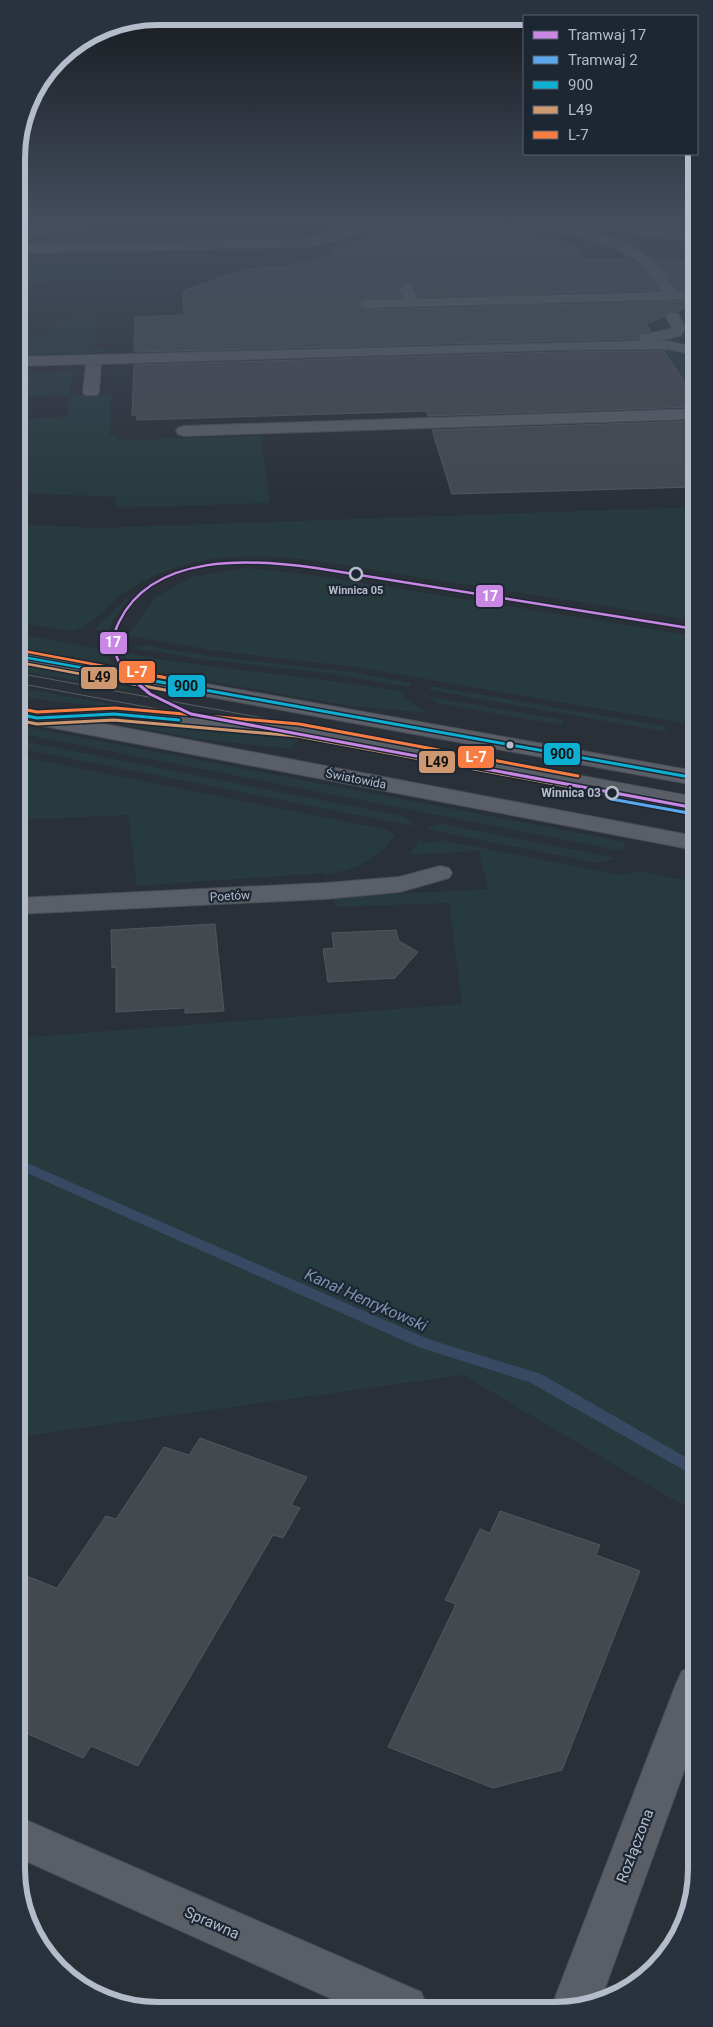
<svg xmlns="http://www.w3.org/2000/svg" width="713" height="2027" viewBox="0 0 713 2027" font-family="Roboto,sans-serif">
<rect width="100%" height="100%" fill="#2a3038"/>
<g fill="#273a3e">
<path d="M95 221H376L310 240 17 246V237Z"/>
<path d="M119 265 120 280 17 283V268Z"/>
<path d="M97 315 94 348 119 352 17 355V346L54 331 55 316Z"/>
<path d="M666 349C684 352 694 360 694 379L683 378 673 365 549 355 557 352Z"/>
<path d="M70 372 74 374 69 395 111 394 110 436H117L118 440 261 436 270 503 116 508V497L19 493 17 495V419L68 417 69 395 17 397V374Z"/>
<path d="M695 507V621C602 605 509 591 415 577 347 566 275 549 206 560 177 565 146 577 122 594 106 605 92 628 71 631L17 622V524L95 528Z"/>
<path d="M245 568 307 574 683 634 695 639V725L355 667 217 651 128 636 154 598 192 577Z"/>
<path d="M130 596H131L114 618 108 633 94 629Z"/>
<path d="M17 634 107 650 111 664 17 647Z"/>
<path d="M144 645 209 656 345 671 412 683 409 687 326 673 207 660 132 648Z"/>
<path d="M124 653C217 670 312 676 405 692L402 697 428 713 350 706 129 667Z"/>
<path d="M17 665 126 685 129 687 123 689 17 670Z"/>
<path d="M432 686 663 726 668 732 429 690Z"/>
<path d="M17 687 137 709 57 702 17 696Z"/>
<path d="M425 696 564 720 562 725 440 704Z"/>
<path d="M126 722 298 740 291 749 198 739 124 725Z"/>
<path d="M17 725 626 842 622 851 17 733Z"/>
<path d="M17 740 403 816 410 820 413 826 17 748Z"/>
<path d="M17 756 388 830 395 835C373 864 358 867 324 876L326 873 137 886 128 815 18 820Z"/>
<path d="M443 824 616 858 597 863 426 829 433 826Z"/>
<path d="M419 840 430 843 441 840 620 875 638 871 695 882 696 1513 463 1375 18 1437V1038L462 1004 449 903 335 907 332 897 488 889 479 851 409 855Z"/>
<path d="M696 1873 686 1923 666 1956Z"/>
</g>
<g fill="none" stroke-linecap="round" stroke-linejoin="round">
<path fill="#384963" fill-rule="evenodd" d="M18 1159 428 1339 541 1374 696 1463V1477L529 1382 418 1347 18 1169Z"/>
</g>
<g fill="#444950" stroke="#52575f">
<path d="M483 222 574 245 583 259H630L644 270 659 290 419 297 413 285 406 283 397 288 401 297 365 298 356 305 365 310 692 301 688 306 675 312H668L664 316 646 324 651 331 641 333 638 339 134 352 135 317 184 315 183 291 244 269 291 266 332 254 331 248 406 224Z"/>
<path d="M654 260 694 261V289H677Z"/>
<path d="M664 351 694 396V407L428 416 426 411 137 420 136 415H132L134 365 558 352Z"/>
<path d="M694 421V487L589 490 452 494 432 430Z"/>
<path d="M215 924 224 1011 185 1013V1008L116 1012V967L112 968 111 930Z"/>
<path d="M396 930 399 941 418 952 395 978 328 982 323 949 334 948 332 933Z"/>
<path d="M200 1438 307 1477 291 1505 300 1508 283 1538 273 1535 138 1766 91 1746 83 1758 19 1730V1573L57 1588 106 1516 116 1519 164 1447 189 1455Z"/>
<path d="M500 1511 600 1545 596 1555 640 1571 562 1770 493 1788 388 1747 456 1604 445 1600 480 1529 490 1533Z"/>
</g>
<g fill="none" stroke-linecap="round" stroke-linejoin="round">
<defs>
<g id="minor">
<path d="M66 221H89L83 225 17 239V231Z"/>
<path d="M374 221H393L391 224 327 243 306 247 17 253V245L306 239Z"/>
<path d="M520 221C557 221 620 233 649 258 660 267 667 280 676 291H694V299L365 308 358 304 365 300 404 299 399 289 406 285 411 286 418 299 662 292C655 281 648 270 638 262 606 237 560 233 522 224Z"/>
<path d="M582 221H608L647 228 694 232V240L647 236 588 225Z"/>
<path d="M673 313 678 314 686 328 680 336 656 341H668L694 347V355L668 349 558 350 101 364 99 392 97 395H85L83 392 86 364 17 366V357L641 341 639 338 641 335 670 329 672 328 666 317 668 314Z"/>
<path d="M694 409V419L184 436 178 434 176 431 178 428 184 426Z"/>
<path d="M17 650 695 771V785L17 662Z"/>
<path d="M114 707 298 723 695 797V811L298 737 114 721 94 722 695 836V850L17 721V708L80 719 78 716 81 711Z"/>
<path d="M440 866 449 868 452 873 449 878 400 892 325 899 18 914V898L325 883 399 877Z"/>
<path d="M696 1666V1738L600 2002 583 2008H551L676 1684 682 1671Z"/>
<path d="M19 1817 421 1992 428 2008H352L19 1858Z"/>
</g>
</defs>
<use href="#minor" stroke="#484c53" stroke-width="2"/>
<use href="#minor" fill="#5a5e66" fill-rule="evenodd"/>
<g stroke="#595d64" stroke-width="1">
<path d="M17 673 695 797"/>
<path d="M17 683 217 720"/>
</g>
<defs>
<path id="bus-1-far1" d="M17 656 134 677"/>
<g id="bus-1">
<path d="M127 676 695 778"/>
<path d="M17 714 37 718 114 714 179 720"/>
</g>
<path id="bus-2-far1" d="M17 662 97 677"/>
<g id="bus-2">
<path d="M90 676 181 693"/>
<path d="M17 720 37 724 114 720 297 736 576 788"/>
</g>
<path id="bus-3-far1" d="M18 650 162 677"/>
<g id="bus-3">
<path d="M156 676 183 681"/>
<path d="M18 708 37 712 115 708 299 724 578 776"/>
</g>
</defs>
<use href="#bus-1-far1" stroke="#1d2633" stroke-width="5"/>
<use href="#bus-1" stroke="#1d2633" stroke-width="6"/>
<use href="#bus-2-far1" stroke="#1d2633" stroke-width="5"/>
<use href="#bus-2" stroke="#1d2633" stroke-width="6"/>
<use href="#bus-3-far1" stroke="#1d2633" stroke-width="5"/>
<use href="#bus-3" stroke="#1d2633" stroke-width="6"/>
<use href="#bus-1-far1" stroke="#0dafd3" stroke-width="2.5"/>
<use href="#bus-1" stroke="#0dafd3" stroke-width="3"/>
<use href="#bus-2-far1" stroke="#cd976f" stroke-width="2.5"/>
<use href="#bus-2" stroke="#cd976f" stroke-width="3"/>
<use href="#bus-3-far1" stroke="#f77d43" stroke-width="2.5"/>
<use href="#bus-3" stroke="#f77d43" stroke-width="3"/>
<defs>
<path id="tram-1-far1" d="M130 677C115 661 108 643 119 622 153 552 252 559 316 568L695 629"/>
<path id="tram-1" d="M129 676 150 694 191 714 695 808"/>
<path id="tram-2" d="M611 799 694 814"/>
</defs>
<use href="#tram-1-far1" stroke="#1d2633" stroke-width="5"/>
<use href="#tram-1" stroke="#1d2633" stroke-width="6"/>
<use href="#tram-2" stroke="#1d2633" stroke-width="6"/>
<use href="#tram-1-far1" stroke="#c787e3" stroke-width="2.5"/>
<use href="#tram-1" stroke="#c787e3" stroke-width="3"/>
<use href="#tram-2" stroke="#5aa8eb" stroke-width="3"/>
</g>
<linearGradient id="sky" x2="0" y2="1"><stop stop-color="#171a1f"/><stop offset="0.44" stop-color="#444e5e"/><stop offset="1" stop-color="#444e5e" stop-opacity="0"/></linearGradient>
<rect width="713" height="505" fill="url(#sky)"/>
<g fill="#1d2633" stroke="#b4bcc9" stroke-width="2.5">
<circle cx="356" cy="574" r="6"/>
<circle cx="612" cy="793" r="6"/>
</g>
<circle fill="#b4bcc9" stroke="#1d2633" stroke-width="2" cx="510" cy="745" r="4.5"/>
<g text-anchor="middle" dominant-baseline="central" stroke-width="4.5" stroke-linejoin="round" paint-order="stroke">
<g font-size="11" font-weight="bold" fill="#b4bcc9" stroke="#1d2633">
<text x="356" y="590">Winnica 05</text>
</g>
<g font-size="12" fill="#b4bcc9" stroke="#1d2633">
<text transform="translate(356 779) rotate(11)">Światowida</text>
<text transform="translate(230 896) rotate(-3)">Poetów</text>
</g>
<g font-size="12" font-weight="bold" fill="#b4bcc9" stroke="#1d2633" text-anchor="end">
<text x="601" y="793">Winnica 03</text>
</g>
<g font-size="15" fill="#b4bcc9" stroke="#1d2633">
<text transform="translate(635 1846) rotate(-69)">Rozłączona</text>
<text transform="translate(212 1923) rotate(24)">Sprawna</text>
</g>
<g font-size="16" font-style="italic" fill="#7c92b1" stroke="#1d2633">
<text transform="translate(366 1300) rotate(24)">Kanał Henrykowski</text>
</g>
</g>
<path d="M0 0H713V2027H0ZM158 25H555A133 133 0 0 1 688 158V1869A133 133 0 0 1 555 2002H158A133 133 0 0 1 25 1869V158A133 133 0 0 1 158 25Z" fill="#29323f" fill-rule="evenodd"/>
<path fill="none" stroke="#b4bcc9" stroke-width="6" d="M158 25H555A133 133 0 0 1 688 158V1869A133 133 0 0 1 555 2002H158A133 133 0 0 1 25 1869V158A133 133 0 0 1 158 25Z"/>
<g stroke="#1d2633" stroke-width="2">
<rect x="475" y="584" width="29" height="24" rx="5" fill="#c787e3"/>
<rect x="99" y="631" width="29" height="24" rx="5" fill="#c787e3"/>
<rect x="118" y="660" width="38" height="24" rx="5" fill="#f77d43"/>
<rect x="80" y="666" width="38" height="24" rx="5" fill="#cd976f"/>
<rect x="167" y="674" width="39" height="24" rx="5" fill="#0dafd3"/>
<rect x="543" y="742" width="38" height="24" rx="5" fill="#0dafd3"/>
<rect x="457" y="745" width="38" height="24" rx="5" fill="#f77d43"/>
<rect x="418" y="750" width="38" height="24" rx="5" fill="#cd976f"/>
</g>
<g font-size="14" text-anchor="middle" font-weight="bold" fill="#fff">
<text x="490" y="601">17</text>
<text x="113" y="647">17</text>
<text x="137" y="677">L-7</text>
<text x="476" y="762">L-7</text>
</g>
<g font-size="14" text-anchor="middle" font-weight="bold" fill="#111">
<text x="99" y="682">L49</text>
<text x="186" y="691">900</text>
<text x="562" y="759">900</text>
<text x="437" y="767">L49</text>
</g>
<rect x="523" y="15" width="175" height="140" fill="#1d2633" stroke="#59626f"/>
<rect x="533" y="31" width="25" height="8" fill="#c787e3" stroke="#59626f"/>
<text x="568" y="40" font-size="15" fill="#b4bcc9">Tramwaj 17</text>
<rect x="533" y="56" width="25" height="8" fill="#5aa8eb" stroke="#59626f"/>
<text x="568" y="65" font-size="15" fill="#b4bcc9">Tramwaj 2</text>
<rect x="533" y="81" width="25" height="8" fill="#0dafd3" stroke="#59626f"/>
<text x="568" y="90" font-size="15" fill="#b4bcc9">900</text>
<rect x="533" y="106" width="25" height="8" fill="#cd976f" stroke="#59626f"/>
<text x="568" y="115" font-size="15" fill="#b4bcc9">L49</text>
<rect x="533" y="131" width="25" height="8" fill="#f77d43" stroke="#59626f"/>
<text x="568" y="140" font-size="15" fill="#b4bcc9">L-7</text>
</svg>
